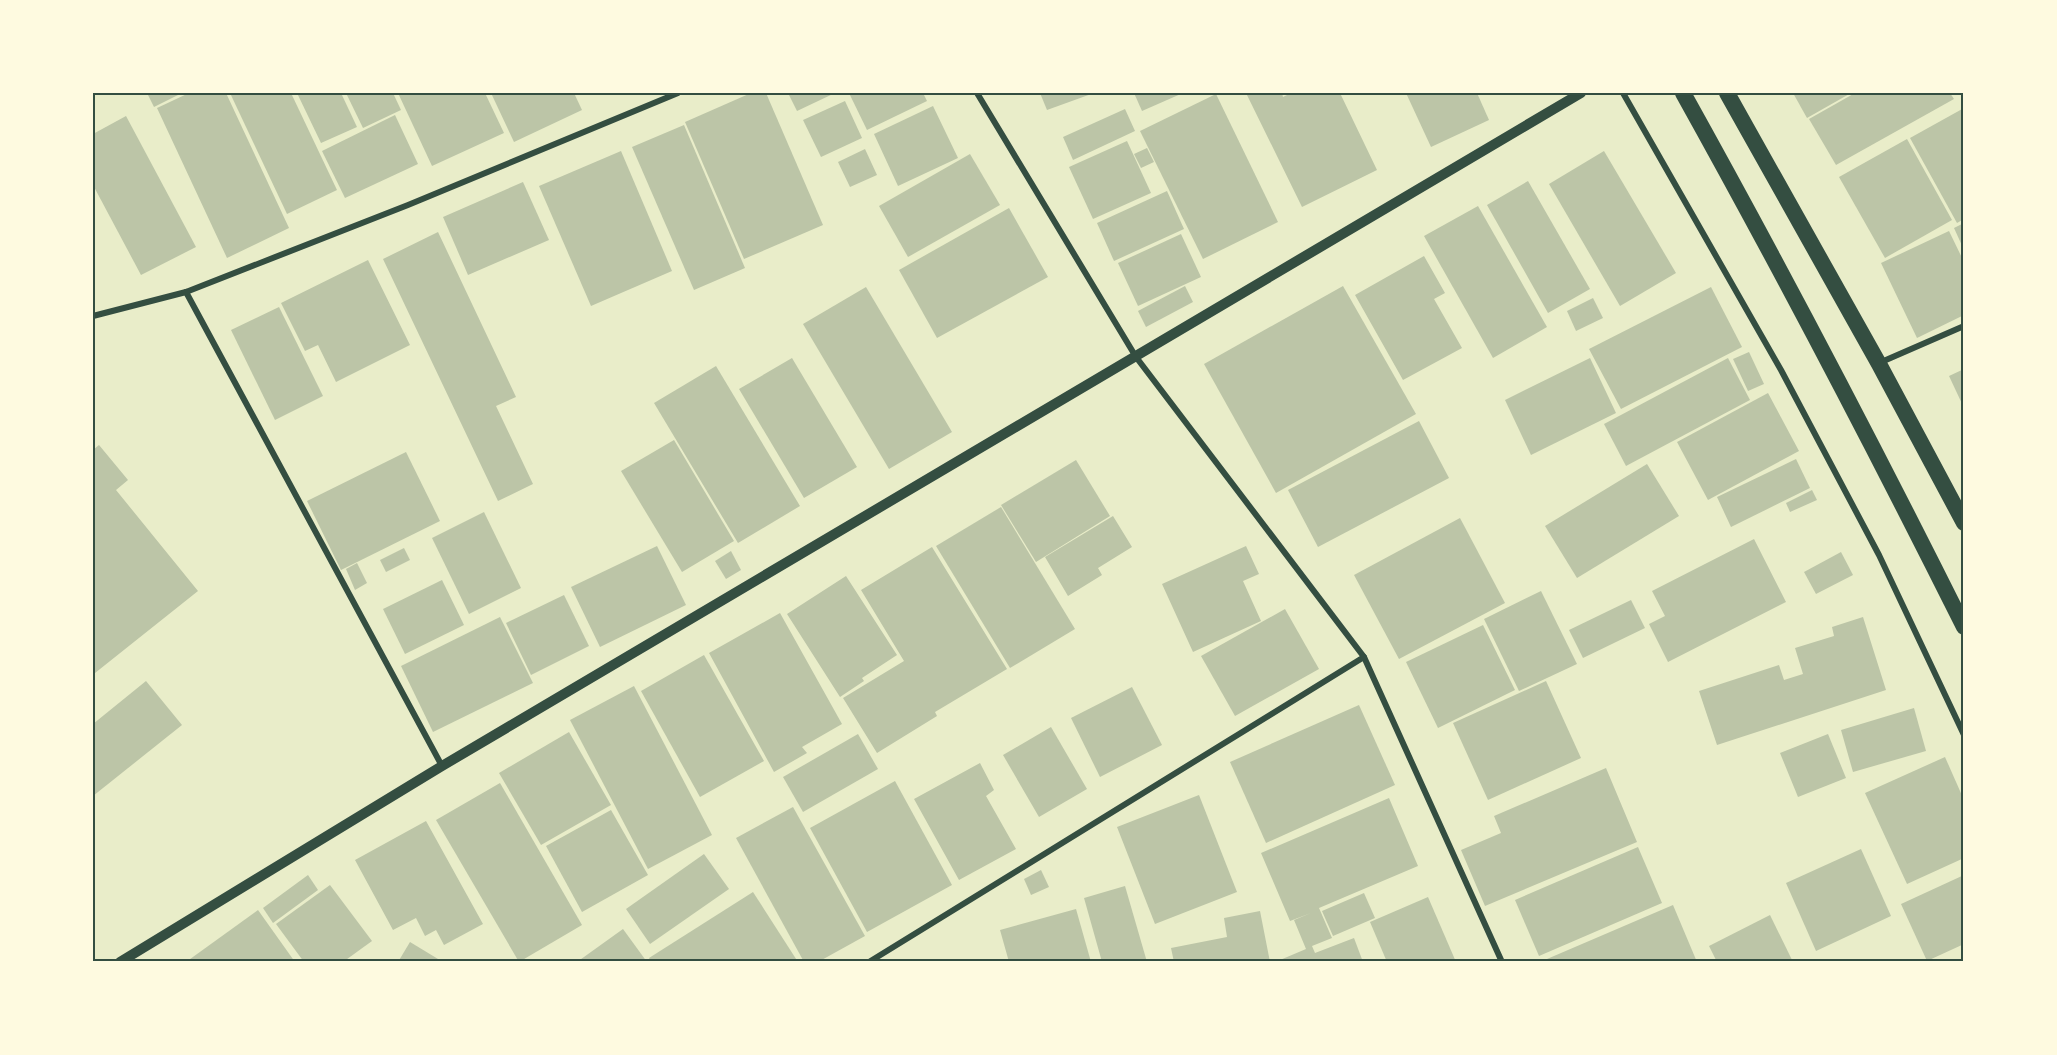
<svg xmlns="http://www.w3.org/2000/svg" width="2057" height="1055" viewBox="0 0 2057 1055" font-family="'Noto Sans',sans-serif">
<rect width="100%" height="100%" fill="#e9edc9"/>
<g fill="#bcc5a7">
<path d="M147 93H182L154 107Z"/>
<path d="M189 93H226L289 228 227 258 157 108Z"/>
<path d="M230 93H291L337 190 287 214Z"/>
<path d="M297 93H341L357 127 321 143Z"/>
<path d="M346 93H393L401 110 363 128Z"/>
<path d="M398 93H485L504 133 432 166Z"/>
<path d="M491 93H574L582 110 514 142Z"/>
<path d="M751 93H766L823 225 744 259 685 122Z"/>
<path d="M788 93H835L797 111Z"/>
<path d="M849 93H923L927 101 867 130Z"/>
<path d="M1040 93H1094L1047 110Z"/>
<path d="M1134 93H1183L1142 111Z"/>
<path d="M1246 93H1282L1283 97 1291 93H1340L1377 170 1302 207Z"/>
<path d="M1406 93H1477L1489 120 1431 147Z"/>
<path d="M1793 93H1851L1807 118Z"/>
<path d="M1855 93H1950L1954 99 1836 165 1809 119Z"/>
<path d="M1216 94 1278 222 1203 259 1140 131Z"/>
<path d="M845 101 862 138 821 157 803 120Z"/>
<path d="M933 106 958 158 898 186 874 134Z"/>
<path d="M1964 108V219L1957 223 1910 138Z"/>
<path d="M1125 109 1135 131 1073 160 1063 137Z"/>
<path d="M395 115 418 164 345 198 322 151Z"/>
<path d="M126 116 196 247 141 275 93 185V134Z"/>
<path d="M684 125 745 268 694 290 632 147Z"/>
<path d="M1907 139 1952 220 1885 258 1839 177Z"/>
<path d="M1127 141 1151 193 1093 219 1069 167Z"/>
<path d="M1147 148 1154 162 1141 168 1134 154Z"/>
<path d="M865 149 877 175 850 187 838 162Z"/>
<path d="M621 151 672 271 591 306 539 186Z"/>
<path d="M1604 151 1676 273 1620 306 1549 184Z"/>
<path d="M970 154 1000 205 908 257 879 206Z"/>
<path d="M1528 181 1590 289 1548 313 1487 205Z"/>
<path d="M523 182 549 240 468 275 443 217Z"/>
<path d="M1167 191 1184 229 1114 261 1097 223Z"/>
<path d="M1478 206 1547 327 1493 358 1424 236Z"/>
<path d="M1009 208 1048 277 937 338 899 270Z"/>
<path d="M1964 223V250L1954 228Z"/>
<path d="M1949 231 1964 262V315L1917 338 1881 263Z"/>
<path d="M438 232 516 397 496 406 533 484 498 501 383 259Z"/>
<path d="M1181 234 1201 277 1138 306 1118 263Z"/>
<path d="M1424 256 1445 293 1434 299 1462 348 1403 380 1355 295Z"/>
<path d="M368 260 410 345 336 382 318 345 305 351 281 303Z"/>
<path d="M1185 286 1193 302 1146 327 1138 311Z"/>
<path d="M1343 286 1416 414 1276 493 1204 364Z"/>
<path d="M866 287 952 432 889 469 803 324Z"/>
<path d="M1711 287 1742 347 1621 409 1589 349Z"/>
<path d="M1593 298 1603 318 1576 331 1567 311Z"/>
<path d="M279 307 323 396 275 420 231 330Z"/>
<path d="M1749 352 1764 384 1748 391 1733 359Z"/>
<path d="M792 358 857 467 804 498 739 389Z"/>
<path d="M1590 358 1616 413 1531 455 1505 400Z"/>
<path d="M1728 358 1750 400 1626 466 1604 424Z"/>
<path d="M716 366 800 506 738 543 654 403Z"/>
<path d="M1964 369V408L1949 376Z"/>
<path d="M1768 393 1799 451 1708 500 1677 442Z"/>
<path d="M1419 421 1449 478 1318 547 1288 490Z"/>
<path d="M674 440 734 541 682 572 621 471Z"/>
<path d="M99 445 128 480 116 490 198 591 95 673 93 670V450Z"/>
<path d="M406 452 440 521 341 570 307 501Z"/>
<path d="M1796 459 1810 488 1731 527 1717 497Z"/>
<path d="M1076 460 1110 516 1036 562 1001 505Z"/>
<path d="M1647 464 1679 516 1577 578 1545 526Z"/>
<path d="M1812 490 1817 500 1790 512 1786 503Z"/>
<path d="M1001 507 1075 629 1010 668 936 546Z"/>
<path d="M484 512 521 588 469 614 432 538Z"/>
<path d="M1113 516 1132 547 1098 568 1102 575 1068 596 1045 557Z"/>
<path d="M1460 518 1505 603 1399 659 1354 575Z"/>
<path d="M1754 539 1786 602 1668 662 1649 624 1665 616 1652 591Z"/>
<path d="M657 546 686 605 600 647 571 587Z"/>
<path d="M1246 546 1259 574 1243 581 1261 621 1193 652 1162 584Z"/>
<path d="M932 547 1007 669 935 712 937 716 877 753 843 698 904 661 861 590Z"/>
<path d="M404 548 410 560 386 572 380 560Z"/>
<path d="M731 551 741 570 726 579 715 561Z"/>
<path d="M1841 552 1853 575 1816 594 1804 572Z"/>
<path d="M357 563 367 583 355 590 346 569Z"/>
<path d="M846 576 897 655 862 678 864 681 840 697 787 614Z"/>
<path d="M442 580 464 625 405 654 383 609Z"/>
<path d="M1541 591 1577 664 1519 691 1484 619Z"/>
<path d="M564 595 589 646 531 675 506 623Z"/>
<path d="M1631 600 1645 628 1583 658 1569 630Z"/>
<path d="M1285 609 1319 669 1235 716 1201 656Z"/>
<path d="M780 613 842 724 802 747 807 753 774 772 709 653Z"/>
<path d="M500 617 533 683 433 732 401 666Z"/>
<path d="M1863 617 1886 690 1717 745 1699 691 1779 665 1784 680 1803 674 1795 648 1834 636 1832 627Z"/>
<path d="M1483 625 1515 690 1438 728 1406 662Z"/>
<path d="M704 655 764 761 700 797 641 691Z"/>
<path d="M146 681 182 725 93 796V724Z"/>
<path d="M1546 681 1581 758 1488 800 1453 723Z"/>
<path d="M634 686 712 835 648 869 570 720Z"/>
<path d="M1132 687 1162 745 1100 777 1071 718Z"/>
<path d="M1359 705 1395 785 1266 843 1230 762Z"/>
<path d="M1914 708 1926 751 1853 772 1841 730Z"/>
<path d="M1051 727 1087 789 1039 817 1003 755Z"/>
<path d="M569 732 611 805 541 845 499 773Z"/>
<path d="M858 734 878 769 803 812 783 777Z"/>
<path d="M1828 734 1846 778 1798 797 1780 753Z"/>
<path d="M1945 757 1964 800V858L1907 884 1865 793Z"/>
<path d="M980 763 994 790 986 796 1016 849 959 880 914 799Z"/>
<path d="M1606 768 1637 842 1485 906 1461 850 1501 833 1494 816Z"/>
<path d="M895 781 952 885 867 932 810 828Z"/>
<path d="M500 783 582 925 519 962 436 820Z"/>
<path d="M1199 795 1237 892 1155 924 1117 827Z"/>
<path d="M1389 798 1418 866 1319 908 1332 938 1312 946 1315 953 1354 938 1363 962H1281L1280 960 1306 949 1294 920 1311 913 1290 921 1261 853Z"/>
<path d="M793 807 865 936 818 962H804L736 838Z"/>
<path d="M611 810 648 875 582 912 546 846Z"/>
<path d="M426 821 483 924 444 945 436 930 425 936 416 918 393 930 355 860Z"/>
<path d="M1638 847 1662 903 1539 956 1515 900Z"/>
<path d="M1861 849 1891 916 1816 951 1786 883Z"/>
<path d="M704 854 729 889 650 944 626 909Z"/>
<path d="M1041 870 1049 887 1031 895 1024 879Z"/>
<path d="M308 875 318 890 273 923 263 908Z"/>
<path d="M1964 875V944L1927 961 1901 904Z"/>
<path d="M330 885 372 941 343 962H304L276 924Z"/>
<path d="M1125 886 1147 962H1102L1084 898Z"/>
<path d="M753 892 798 962H651L649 958Z"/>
<path d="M1364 893 1375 918 1333 936 1322 911Z"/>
<path d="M1428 897 1456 962H1387L1370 922Z"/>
<path d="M1673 905 1697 962H1548L1547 959Z"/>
<path d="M1076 909 1091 962H1009L1000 930Z"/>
<path d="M258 910 295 962H186Z"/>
<path d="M1260 911 1270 962H1174L1171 948 1227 937 1224 918Z"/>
<path d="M1770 915 1793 962H1717L1709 946Z"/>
<path d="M623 929 647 962H577Z"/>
<path d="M410 942 443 962H398Z"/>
</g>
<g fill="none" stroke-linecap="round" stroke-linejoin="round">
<g stroke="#344e41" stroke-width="6">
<path d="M977 93 1136 357 1364 657 1502 962"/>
<path d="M1623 93 1781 370 1879 555 1964 735"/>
<path d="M186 292 442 766"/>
<path d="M93 316 186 292 408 205 678 93"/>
<path d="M1879 363 1964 326"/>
<path d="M869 962 1364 657"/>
</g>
<path stroke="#344e41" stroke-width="10" d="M120 962 442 766 1581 93"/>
<g stroke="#344e41" stroke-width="16">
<path d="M1683 93C1781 269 1874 447 1964 627"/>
<path d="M1727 93 1879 364 1964 523"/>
</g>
</g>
<rect width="2057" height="1055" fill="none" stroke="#fefae0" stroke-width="189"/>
<rect x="94" y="94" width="1868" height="866" fill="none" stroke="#344e41" stroke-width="2"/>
</svg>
